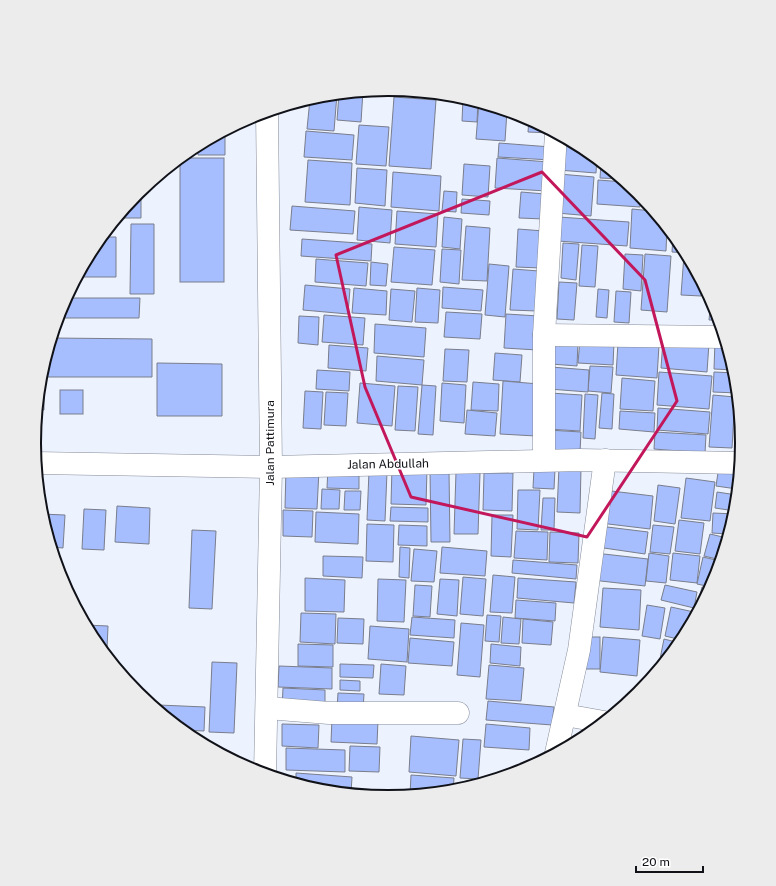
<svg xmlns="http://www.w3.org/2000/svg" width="776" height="886" viewBox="0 0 776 886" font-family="'Public Sans',sans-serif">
<rect width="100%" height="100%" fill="#edf2ff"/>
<g fill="#a6bdfe" stroke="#797e8d">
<path d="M363 91 361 122 337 120 339 94Z"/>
<path d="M337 94 334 131 307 129 310 99 319 96Z"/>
<path d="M394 97 436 100 431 169 389 166Z"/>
<path d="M463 98 478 102 477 122 462 121Z"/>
<path d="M479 102 507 111 505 141 476 139Z"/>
<path d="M529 119 551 131V133L528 132Z"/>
<path d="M359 125 389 127 386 166 356 164Z"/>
<path d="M225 131V155H198V145Z"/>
<path d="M306 131 354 135 352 160 304 157Z"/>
<path d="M499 143 551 147V160L498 157Z"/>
<path d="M559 144 578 145 585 149 597 158 596 173 558 170Z"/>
<rect x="180" y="158" width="44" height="124"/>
<path d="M497 158 549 162 547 191 495 188Z"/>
<path d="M308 160 352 163 350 205 305 202Z"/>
<path d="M601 162 622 179 600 178Z"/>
<path d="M464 164 490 166 488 197 462 195Z"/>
<path d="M357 168 387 170 385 206 355 203Z"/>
<path d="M393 172 441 176 439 211 391 207Z"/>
<path d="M559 174 594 177 591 216 557 213Z"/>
<path d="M598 180 625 182 641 196 640 207 597 204Z"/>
<path d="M444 191 457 192 456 212 442 211Z"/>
<path d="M521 192 545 194 544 219 519 218Z"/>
<path d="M136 194H141V218H117Z"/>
<path d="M462 199 490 201 489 215 461 213Z"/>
<path d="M292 206 355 211 353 234 290 230Z"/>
<path d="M359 207 392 210 390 243 357 240Z"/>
<path d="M632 209 653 211 667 228 666 251 630 248Z"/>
<path d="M397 211 438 214 436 247 395 244Z"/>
<path d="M444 217 462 219 460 249 442 247Z"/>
<path d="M559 217 629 222 627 246 558 241Z"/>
<path d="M131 224H154V294H130Z"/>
<path d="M466 226 490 228 487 281 462 280Z"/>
<path d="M518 229 544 231 541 268 516 267Z"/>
<path d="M673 236 682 247 686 253 672 252Z"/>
<path d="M101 237H116V277H77L94 246Z"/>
<path d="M302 239 372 244 371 261 301 256Z"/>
<path d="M563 243 579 244 576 280 561 278Z"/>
<path d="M582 245 598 246 595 287 579 286Z"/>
<path d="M394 247 435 250 432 285 391 282Z"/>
<path d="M442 249 461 250 459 284 440 282Z"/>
<path d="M625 254 643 255 641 291 623 289Z"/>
<path d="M645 254 671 256 667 312 641 310Z"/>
<path d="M684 255H687L702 284 701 296 681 295Z"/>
<path d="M316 259 368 263 366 286 315 282Z"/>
<path d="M371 262 388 264 386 286 370 285Z"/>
<path d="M489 264 509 266 505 317 485 315Z"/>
<path d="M513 269 539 271 537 311 510 310Z"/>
<path d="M559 282 577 283 574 320 557 319Z"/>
<path d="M305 285 350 289 348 314 303 310Z"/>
<path d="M443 287 483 290 481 311 442 308Z"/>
<path d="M354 288 387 291 386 315 352 313Z"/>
<path d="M417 288 440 290 438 323 415 322Z"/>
<path d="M391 289 415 291 412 322 389 320Z"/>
<path d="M598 289 609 290 607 318 596 317Z"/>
<path d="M616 291 631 292 629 323 614 322Z"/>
<path d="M66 298H140L139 318H58L61 307Z"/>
<path d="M711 300 715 308 719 320H709Z"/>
<path d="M446 312 482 314 480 339 444 337Z"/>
<path d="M506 314 539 316 537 350 504 348Z"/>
<path d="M324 315 365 318 363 345 322 342Z"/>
<path d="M299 316 319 317 318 345 298 343Z"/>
<path d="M375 324 426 328 424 357 374 353Z"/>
<path d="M52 338 152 339V377H41Z"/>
<path d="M580 339 614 342 613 365 578 363Z"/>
<path d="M553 340 578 342 577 366 551 364Z"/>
<path d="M663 340 709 343 707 372 661 368Z"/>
<path d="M715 341H725L734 370 714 369Z"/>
<path d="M618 343 659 345 657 378 616 375Z"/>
<path d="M329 345 368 348 366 371 328 368Z"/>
<path d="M445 349 469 350 467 382 443 381Z"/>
<path d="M495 353 522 355 520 382 493 380Z"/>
<path d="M377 356 424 360 422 385 376 381Z"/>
<path d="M157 363 222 364V416H157Z"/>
<path d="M590 366 613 367 611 393 588 391Z"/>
<path d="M551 367 589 370 588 392 549 389Z"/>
<path d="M317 370 350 372 349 391 316 389Z"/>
<path d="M659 372 712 376 709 409 657 405Z"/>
<path d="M714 372 735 373 737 393 713 392Z"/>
<path d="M622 378 655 381 653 411 620 409Z"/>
<path d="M503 381 539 384 536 436 500 434Z"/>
<path d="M473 382 499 384 498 411 471 410Z"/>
<path d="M360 383 395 386 392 426 357 423Z"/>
<path d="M442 383 466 385 464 423 440 421Z"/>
<path d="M422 385 436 386 433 435 418 434Z"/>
<path d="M40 386H44V410H37Z"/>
<path d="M398 386 418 387 415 431 395 430Z"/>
<rect x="60" y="390" width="23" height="24"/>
<path d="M305 391 323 392 321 429 303 428Z"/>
<path d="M326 392 348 393 346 426 324 425Z"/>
<path d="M550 393 582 395 580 431 547 429Z"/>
<path d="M602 393 614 394 612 429 599 428Z"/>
<path d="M585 394 598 395 595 439 583 438Z"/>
<path d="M713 395 735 397 732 448 709 447Z"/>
<path d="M737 395 740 420H736Z"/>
<path d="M658 408 710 412 708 434 657 430Z"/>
<path d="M467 410 497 413 495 436 465 434Z"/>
<path d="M620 411 655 413 654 432 619 429Z"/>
<path d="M548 430 581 432 580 452 547 450Z"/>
<path d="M655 432 706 435 705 453 654 449Z"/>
<path d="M719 466 739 469 737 489 716 486Z"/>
<path d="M328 467 359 468V489L327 488Z"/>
<path d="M392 467 427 469 426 505 391 504Z"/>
<path d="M559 467 581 468 580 513 557 512Z"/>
<path d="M286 468 319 470 317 509 285 508Z"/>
<path d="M534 469H555L554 489 533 488Z"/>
<path d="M430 470H449L450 542H431Z"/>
<path d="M369 471 387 472 385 521 367 520Z"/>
<path d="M456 472 480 473 478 534H454Z"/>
<path d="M484 473H513L512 511 483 510Z"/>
<path d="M686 478 715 482 710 521 681 518Z"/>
<path d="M658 485 680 488 675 524 654 521Z"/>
<path d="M322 489 340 490 339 509H321Z"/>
<path d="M518 490H540L538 530 517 529Z"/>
<path d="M603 490 653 496 650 529 600 523Z"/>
<path d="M345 491H361L360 510H344Z"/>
<path d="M717 492 737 495 735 511 715 508Z"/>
<path d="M543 498H555L554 530H541Z"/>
<path d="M117 506 150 508 149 544 115 542Z"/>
<path d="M391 507 428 508V522L390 521Z"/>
<path d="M84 509 106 510 104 550 82 549Z"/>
<path d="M283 510 313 511 312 537 283 536Z"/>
<path d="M316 512 359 514 358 544 315 542Z"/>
<path d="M713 513 735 514 728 534 712 533Z"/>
<path d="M41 514 65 515 63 548 51 547Z"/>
<path d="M492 515H513L511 557 491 556Z"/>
<path d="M679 520 704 523 700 554 675 551Z"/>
<path d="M367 524 394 525 393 562 366 561Z"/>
<path d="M399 525 427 526V546L398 545Z"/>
<path d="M653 525 674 527 670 554 650 552Z"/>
<path d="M599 526 648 532 645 554 597 547Z"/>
<path d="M192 530 216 531 212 609 189 608Z"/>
<path d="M516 531 548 532 547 560 514 558Z"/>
<path d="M550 532 579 533 578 563 549 562Z"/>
<path d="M710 534 727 538 721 560 704 556Z"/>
<path d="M400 547 410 548 409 578 399 577Z"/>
<path d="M442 547 487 551 485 576 440 573Z"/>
<path d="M414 549 437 551 434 582 411 581Z"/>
<path d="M595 553 648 559 645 586 592 580Z"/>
<path d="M649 553 669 556 666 583 646 581Z"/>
<path d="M673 553 700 556 697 583 670 580Z"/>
<path d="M323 556 363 557 362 578 323 576Z"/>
<path d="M703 557 720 561 715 579 711 587 697 584Z"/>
<path d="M513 560 577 565 576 579 512 573Z"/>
<path d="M493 575 515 577 512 613 490 612Z"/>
<path d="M463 577 486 579 483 616 460 614Z"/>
<path d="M305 578 345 580 344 612 305 611Z"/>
<path d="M518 578 576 582 574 603 517 598Z"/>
<path d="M378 579 406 580 404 622 377 621Z"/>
<path d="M440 579 459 580 457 616 437 614Z"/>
<path d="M415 585 432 586 430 617 413 616Z"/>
<path d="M665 585 697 592 694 608 661 600Z"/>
<path d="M702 587 710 588 695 615Z"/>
<path d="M603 588 641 590 639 630 600 627Z"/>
<path d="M516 600 556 603 555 621 515 618Z"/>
<path d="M647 605 665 608 660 639 642 636Z"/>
<path d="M671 607 694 612 691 624 682 640 665 636Z"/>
<path d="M301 613 336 614 335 644 300 642Z"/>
<path d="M487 615 501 616 499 642 485 641Z"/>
<path d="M412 617 455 620 454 638 410 635Z"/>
<path d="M503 617 521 619 519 644 501 643Z"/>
<path d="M338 618 364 619 363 644 337 643Z"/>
<path d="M523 619 553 622 551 645 522 643Z"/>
<path d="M461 623 484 625 480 677 457 675Z"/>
<path d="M86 625 108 626 107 649 101 648 94 639Z"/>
<path d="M370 626 409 629 407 662 368 659Z"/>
<rect x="583" y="637" width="17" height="32"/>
<path d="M603 637 640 640 637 676 600 672Z"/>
<path d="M410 638 454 642 452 666 408 663Z"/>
<path d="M664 639 680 643 666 660 660 659Z"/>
<path d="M298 644 333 645V667L298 666Z"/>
<path d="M491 644 521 647 520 666 490 663Z"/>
<path d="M212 662 237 663 234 733 209 732Z"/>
<path d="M340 664 374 665 373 678 340 677Z"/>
<path d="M381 664 406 666 404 695 379 694Z"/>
<path d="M489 665 524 668 521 701 486 699Z"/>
<path d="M279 666 332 668V689L278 687Z"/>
<path d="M340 680 360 681V691L340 690Z"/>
<path d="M283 688 325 690V710L282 708Z"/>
<path d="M338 693 364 694 363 710 337 709Z"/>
<path d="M488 701 554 707 552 725 486 720Z"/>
<path d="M159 705 205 707 204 731 183 730 159 711Z"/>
<path d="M332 718 378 720 377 744 331 742Z"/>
<path d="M282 724 319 725 318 748 282 746Z"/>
<path d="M486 724 530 728 529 750 484 747Z"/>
<path d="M411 736 459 740 456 776 409 772Z"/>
<path d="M463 739 481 740 478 779 460 778Z"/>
<path d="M350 746 380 747 379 772 349 771Z"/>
<path d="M286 748 345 750V772L286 770Z"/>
<path d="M296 773 352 777 351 793 319 790 296 783Z"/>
<path d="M411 775 454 778 453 791 410 795Z"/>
</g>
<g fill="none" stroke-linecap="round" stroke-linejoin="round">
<defs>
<g id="minor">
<path d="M544 335 724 337"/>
<path d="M544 460V335L556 133"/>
<path d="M267 708 329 713H458"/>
<path d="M565 715 604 722"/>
<path d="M556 753 579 650 605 460"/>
</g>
<g id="tertiary">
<path d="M36 463 271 467 580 460 740 463"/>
<path d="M265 774 271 467 267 111"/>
</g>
</defs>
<use href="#minor" stroke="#848a98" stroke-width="23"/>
<use href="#tertiary" stroke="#848a98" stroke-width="23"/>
<use href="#minor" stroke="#fff" stroke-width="22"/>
<use href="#tertiary" stroke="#fff" stroke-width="22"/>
</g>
<path fill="none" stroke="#c2185b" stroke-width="3" stroke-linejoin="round" d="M542 172 645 280 677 401 587 537 411 497 365 387 336 255Z"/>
<g text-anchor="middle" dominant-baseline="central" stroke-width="3" stroke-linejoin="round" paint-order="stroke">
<g font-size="12" fill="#101218" stroke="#fff">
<text transform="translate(270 443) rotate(-90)">Jalan Pattimura</text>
<text transform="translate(388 464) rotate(-1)">Jalan Abdullah</text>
</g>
</g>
<path d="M0 0H776V886H0ZM41 443a347 347 0 1 1 694 0a347 347 0 1 1-694 0Z" fill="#ececed" fill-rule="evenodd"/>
<path fill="none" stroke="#101218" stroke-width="2" d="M41 443a347 347 0 1 1 694 0a347 347 0 1 1-694 0Z"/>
<path d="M636 866v6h67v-6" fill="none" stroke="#101218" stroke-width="2"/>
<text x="642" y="866" font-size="12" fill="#101218" stroke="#ffffff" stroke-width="3" paint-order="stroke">20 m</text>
</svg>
